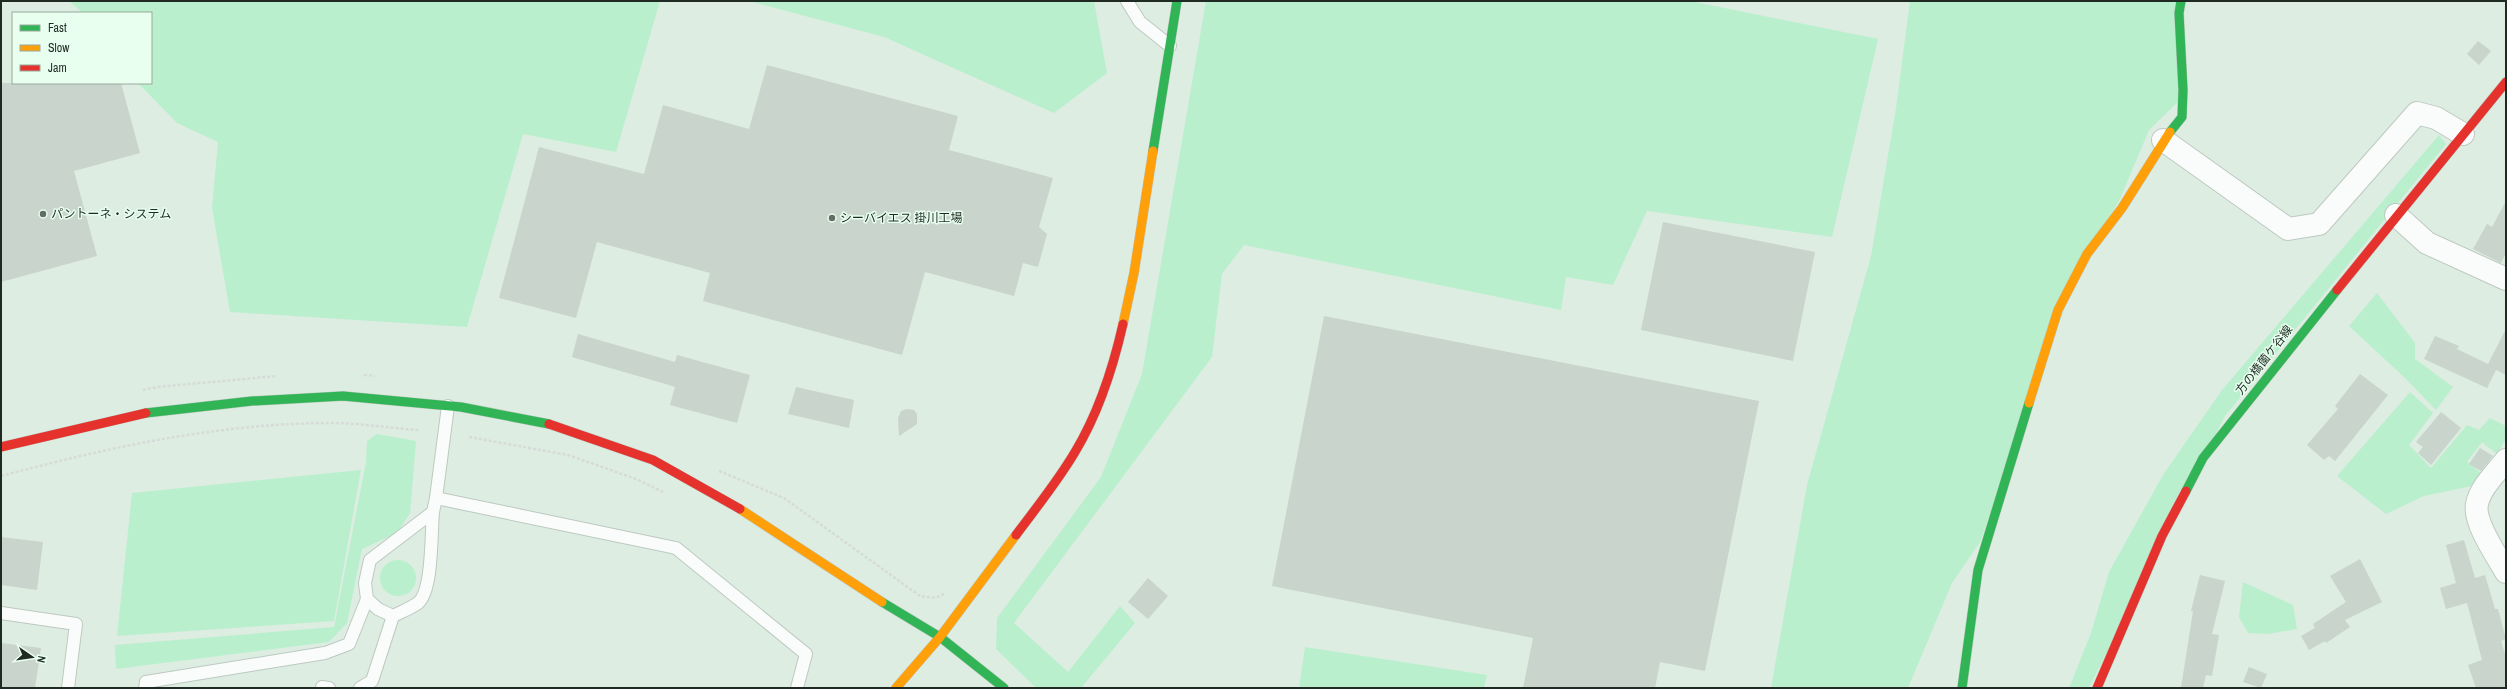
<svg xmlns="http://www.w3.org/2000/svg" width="2507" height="689" viewBox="0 0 2507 689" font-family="'Archivo Narrow','Noto Sans JP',sans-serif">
<rect width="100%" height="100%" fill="#ddede2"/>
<g fill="#baefcd">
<path d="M69 1H660L616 152 523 134 467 327 230 312 212 208 218 142 177 123 138 83H151V13H83Z"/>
<path d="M749 1H1094L1107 73 1054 113 884 37Z"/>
<path d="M1206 1H1690L1878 39 1832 237 1647 211 1613 285 1566 277 1561 310 1244 245 1222 274 1212 357 1014 623 1068 672 1120 606 1135 623 1081 688H1036L996 649 997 618 1101 477 1142 374Z"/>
<path d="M1910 1H2183L2179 101 2149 130 2120 199 2079 268 1980 542 1952 583 1908 688H1771L1807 485 1871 256 1896 108Z"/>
<path d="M2439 135 2446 144 2225 416 2089 688H2069L2091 633 2109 572 2163 475 2222 390Z"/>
<path d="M2377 293 2415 343V359L2453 387 2436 410 2404 377 2349 326Z"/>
<path d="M2410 392 2433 413 2409 445 2431 468 2467 425 2479 430 2490 418 2506 426V439L2497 454 2482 442 2467 462 2482 474 2472 486 2424 496 2386 514 2337 476Z"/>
<path d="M377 434 416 441 410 513 397 533 362 549 347 623 329 642 116 669 115 645 334 627 366 462 367 441Z"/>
<path d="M361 470 334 621 117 636 132 493Z"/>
<circle cx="398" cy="578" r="18"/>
<path d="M2243 582 2293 605 2297 629 2268 634 2248 633 2239 617Z"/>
<path d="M1305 647 1487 675 1484 688H1299Z"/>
</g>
<g fill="#c8d4cc">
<path d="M2478 41 2491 51 2479 65 2467 54Z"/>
<path d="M767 65 958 116 949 150 1053 178 1039 227 1047 234 1038 267 1023 263 1014 296 925 272 902 355 703 301 710 273 597 242 576 318 499 298 539 147 644 174 663 105 749 129Z"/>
<path d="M1 83H121L140 153 74 171 97 256 1 282Z"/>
<path d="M2506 201V253L2501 263 2473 249 2487 224 2492 227Z"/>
<path d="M1663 222 1815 252 1793 361 1641 330Z"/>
<path d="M1324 316 1759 401 1705 671 1660 662 1655 688H1523L1533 638 1272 586Z"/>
<path d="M2506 329V375L2496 370 2487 388 2424 359 2435 336 2459 346 2457 349 2488 364Z"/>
<path d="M578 334 675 362 677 355 750 375 737 423 670 405 675 387 669 385 572 357Z"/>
<path d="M2360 374 2388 395 2335 461 2329 456 2324 460 2307 445 2338 409 2335 406Z"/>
<path d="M796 387 854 400 849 428 788 414Z"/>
<path d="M907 409 914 410 917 414V424L899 436 898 418 901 411Z"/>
<path d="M2441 412 2461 428 2431 465 2418 453 2423 447 2416 442Z"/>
<path d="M2480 448 2493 456 2481 471 2469 464Z"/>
<path d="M1 537 43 542 37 590 1 585Z"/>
<path d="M2464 540 2475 578 2485 575 2495 609H2498L2506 639 2501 641 2506 657V688H2476L2468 665 2482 660 2467 603 2446 609 2440 588 2456 583 2446 545Z"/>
<path d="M2360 559 2382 602 2345 620 2350 627 2326 643 2325 641 2309 650 2301 636 2315 628 2313 624 2346 602 2330 576Z"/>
<path d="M2200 575 2225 581 2212 634 2219 635 2212 676 2206 675 2203 688H2181L2193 611H2191Z"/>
<path d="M1148 578 1168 596 1148 619 1128 602Z"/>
<path d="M1 643 41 648 35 688H1Z"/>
<path d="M2249 667 2267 674 2261 688 2243 682Z"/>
</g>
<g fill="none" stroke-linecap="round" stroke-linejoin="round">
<defs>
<g id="lane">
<path d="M1127 1 1140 22 1170 46"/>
<path d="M448 406 436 498 676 548 806 654 797 688"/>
<path d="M433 512C431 532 433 591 418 603 411 608 401 612 393 616L378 609 367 599 365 583 370 560 433 512 436 498"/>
<path d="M1 613 76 624 68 688"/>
<path d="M322 687 329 688"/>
<path d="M145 688 146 682 325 653 349 644 367 599"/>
<path d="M360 688 372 681 393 616"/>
</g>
<g id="street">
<path d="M2163 140 2288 229 2319 224 2417 113 2436 118 2463 134"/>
<path d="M2396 215 2427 243 2506 279"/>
<path d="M2506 460C2496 473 2480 488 2477 504 2473 522 2497 556 2506 572"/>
</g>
<g id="fast">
<path d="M2170 132 2182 117 2183 90 2179 13 2181 1"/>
<path d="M1153 151 1177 1"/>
<path d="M146 413 252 401 343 396 461 407 549 424"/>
<path d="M2186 491 2203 458 2337 290"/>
<path d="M882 602 940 637 1004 688"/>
<path d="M1962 688 1978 570 2029 403"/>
</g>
<g id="slow">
<path d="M1123 324 1134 273 1153 151"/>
<path d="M2029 403 2058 310 2087 254 2122 208 2170 132"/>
<path d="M740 509 882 602"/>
<path d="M896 688 940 637 1016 535"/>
</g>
<g id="jam">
<path d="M2337 290 2506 82"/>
<path d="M549 424 653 460 740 509"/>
<path d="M1 447 146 413"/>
<path d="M1016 535C1036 508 1058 481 1075 452 1098 414 1113 368 1123 324"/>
<path d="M2097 688 2162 536 2186 491"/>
</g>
</defs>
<use href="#lane" stroke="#bdc9c1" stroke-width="14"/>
<use href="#street" stroke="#bdc9c1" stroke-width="24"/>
<use href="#fast" stroke="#bdc9c1" stroke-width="10"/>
<use href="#slow" stroke="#bdc9c1" stroke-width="10"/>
<use href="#jam" stroke="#bdc9c1" stroke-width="10"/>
<g stroke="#d6dbd8" stroke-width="2.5" stroke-dasharray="3 2" stroke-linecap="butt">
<path d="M364 375 375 376"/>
<path d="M143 390 157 387 277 376"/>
<path d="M469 437 568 455 636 479 663 492"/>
<path d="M719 471 784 498 920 596 935 598 944 594"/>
<path d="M1 476C106 448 211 425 320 423 353 422 387 428 420 430"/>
</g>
<use href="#lane" stroke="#fafcfb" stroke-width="12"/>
<use href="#street" stroke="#fafcfb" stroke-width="22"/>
<use href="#fast" stroke="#30b455" stroke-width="9"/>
<use href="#slow" stroke="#ff9f0a" stroke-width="9"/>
<use href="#jam" stroke="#e5322d" stroke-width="9"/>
</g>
<g fill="#626e65" stroke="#e8ffef" stroke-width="1.5">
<circle cx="43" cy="214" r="4"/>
<circle cx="832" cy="218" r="4"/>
</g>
<g text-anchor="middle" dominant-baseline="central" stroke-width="3" stroke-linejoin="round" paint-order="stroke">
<g font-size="12" fill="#1f2a22" stroke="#e8ffef" text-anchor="start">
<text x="51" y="214">パントーネ・システム</text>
<text x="840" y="218">シーバイエス 掛川工場</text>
</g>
<g font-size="12" fill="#1f2a22" stroke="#e8ffef">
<text transform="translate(2264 360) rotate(-52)">方の橋薗ケ谷線</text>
</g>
</g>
<rect width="2507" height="689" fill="none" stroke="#1f2a22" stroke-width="4"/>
<rect x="12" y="12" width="140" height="72" fill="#e8ffef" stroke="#98aa9d"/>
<rect x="20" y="25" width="20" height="6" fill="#30b455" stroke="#98aa9d"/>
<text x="48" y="32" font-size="12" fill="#1f2a22">Fast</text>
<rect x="20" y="45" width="20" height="6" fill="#ff9f0a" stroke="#98aa9d"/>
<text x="48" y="52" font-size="12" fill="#1f2a22">Slow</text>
<rect x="20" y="65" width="20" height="6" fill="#e5322d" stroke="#98aa9d"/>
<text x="48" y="72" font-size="12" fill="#1f2a22">Jam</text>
<g transform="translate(32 657) rotate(103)" stroke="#e8ffef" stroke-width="3" paint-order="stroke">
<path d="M0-3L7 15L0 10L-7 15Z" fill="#1f2a22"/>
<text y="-6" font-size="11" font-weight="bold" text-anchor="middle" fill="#1f2a22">N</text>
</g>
</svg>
